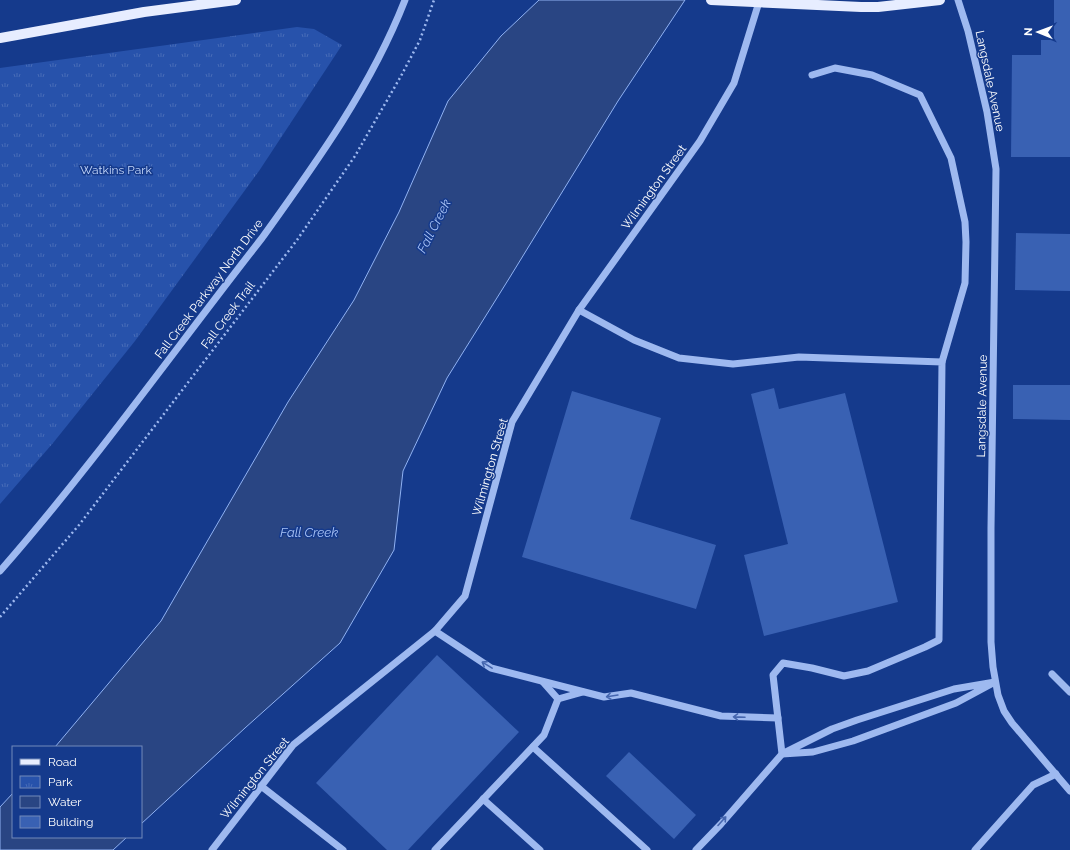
<svg xmlns="http://www.w3.org/2000/svg" width="1070" height="850" viewBox="0 0 1070 850" font-family="Raleway,sans-serif">
<defs>
<pattern id="park-tufts" width="24" height="20" patternUnits="userSpaceOnUse"><rect width="24" height="20" fill="#2752ab"/><path d="M3 7l-1-3M5 7V3M7 7l1-3M15 17l-1-3M17 17v-4M19 17l1-3" fill="none" stroke="#476cb8"/></pattern>
</defs>
<rect width="100%" height="100%" fill="#153a8c"/>
<path fill="url(#park-tufts)" d="M297 27 314 29 342 45 259 171 135 341 53 443 0 504V68Z"/>
<g fill="#294583" stroke="#90b2f3">
<path d="M539 0H685L618 101 510 277 447 378 403 471 394 550 340 643 245 728 141 824V747H55L161 621 288 402 354 300 399 212 448 101 501 36Z"/>
<path d="M13 793V837H127L113 850H0V807Z"/>
</g>
<g fill="#3961b3">
<path d="M1054 0H1070V157H1011L1012 55H1041V40H1054Z"/>
<path d="M1016 233 1070 234V291L1015 290Z"/>
<path d="M1013 385H1070V420L1013 419Z"/>
<path d="M774 388 779 409 845 393 898 602 764 636 744 555 788 544 751 394Z"/>
<path d="M572 391 661 418 630 519 716 545 696 609 522 557Z"/>
<path d="M437 655 519 732 408 850H387L316 783Z"/>
<path d="M629 752 696 815 674 839 606 776Z"/>
</g>
<g fill="none" stroke-linecap="round" stroke-linejoin="round">
<path stroke="#9eb9f0" stroke-width="2.5" stroke-dasharray="2 3" stroke-linecap="butt" d="M0 617 79 525 297 240 355 156 401 76 420 40 434 0"/>
<g stroke="#9eb9f0" stroke-width="7">
<path d="M958 0 968 31 987 112 996 169 991 528V642L993 667 998 695 1004 711 1012 723 1070 791"/>
<path d="M812 75 835 68 872 75 920 95 951 158 965 222 966 242 965 283 942 362"/>
<path d="M579 310 634 340 679 358 733 364 799 357 942 362 939 640 925 647 868 671 844 676 812 668 783 663 773 675 782 754 721 824 696 850"/>
<path d="M0 571C93 465 175 349 262 238 316 163 371 87 405 0"/>
<path d="M435 631 491 668 604 697 631 693 721 716 778 718"/>
<path d="M1052 674 1070 692"/>
<path d="M995 682 956 703 853 741 813 752 782 754 832 729 857 720 954 689Z"/>
<path d="M558 699 583 692"/>
<path d="M533 747 647 850"/>
<path d="M261 786 343 850"/>
<path d="M483 799 540 850"/>
<path d="M212 850 293 745 435 631 465 596 512 422 579 310 700 141 734 83 759 2"/>
<path d="M435 850 544 735 558 699 543 682"/>
<path d="M975 850 1033 785 1056 774"/>
</g>
<g stroke="#e7edff" stroke-width="10">
<path d="M711 0 861 7H878L940 0"/>
<path d="M0 38 144 12 236 0"/>
</g>
</g>
<defs><path id="oneway-shaft" d="M-6 0H5M1.5-3L5.5 0L1.5 3" fill="none" stroke-width="1.6" stroke-linecap="round" stroke-linejoin="round"/></defs>
<g stroke="#4566af">
<use href="#oneway-shaft" transform="translate(487 665) rotate(-149)"/>
<use href="#oneway-shaft" transform="translate(612 696) rotate(171)"/>
<use href="#oneway-shaft" transform="translate(739 717) rotate(-178)"/>
<use href="#oneway-shaft" transform="translate(722 821) rotate(-48)"/>
</g>
<g text-anchor="middle" dominant-baseline="central" stroke-width="3" stroke-linejoin="round" paint-order="stroke">
<g font-size="12" fill="#fff" stroke="#153a8c">
<text transform="translate(990 81) rotate(78)">Langsdale Avenue</text>
<text transform="translate(654 187) rotate(-54)">Wilmington Street</text>
<text transform="translate(209 289) rotate(-53)">Fall Creek Parkway North Drive</text>
<text transform="translate(228 315) rotate(-53)">Fall Creek Trail</text>
<text transform="translate(982 406) rotate(-89)">Langsdale Avenue</text>
<text transform="translate(490 467) rotate(-74)">Wilmington Street</text>
<text transform="translate(255 778) rotate(-51)">Wilmington Street</text>
</g>
<g font-size="12" fill="#c4d7fb" stroke="#153a8c">
<text x="116" y="170">Watkins Park</text>
</g>
<g font-size="13" font-style="italic" fill="#aac4f7" stroke="#153a8c">
<text transform="translate(434 226) rotate(-63)">Fall Creek</text>
<text x="309" y="532">Fall Creek</text>
</g>
</g>
<rect x="12" y="746" width="130" height="92" fill="#153a8c" stroke="#7389ba"/>
<rect x="20" y="759" width="20" height="6" fill="#e7edff" stroke="#7389ba"/>
<text x="48" y="766" font-size="12" fill="#ffffff">Road</text>
<rect x="20" y="776" width="20" height="12" fill="url(#park-tufts)" stroke="#7389ba"/>
<text x="48" y="786" font-size="12" fill="#ffffff">Park</text>
<rect x="20" y="796" width="20" height="12" fill="#294583" stroke="#7389ba"/>
<text x="48" y="806" font-size="12" fill="#ffffff">Water</text>
<rect x="20" y="816" width="20" height="12" fill="#3961b3" stroke="#7389ba"/>
<text x="48" y="826" font-size="12" fill="#ffffff">Building</text>
<g transform="translate(1038 32) rotate(271)" stroke="#153a8c" stroke-width="3" paint-order="stroke">
<path d="M0-3L7 15L0 10L-7 15Z" fill="#ffffff"/>
<text y="-6" font-size="11" font-weight="bold" text-anchor="middle" fill="#ffffff">N</text>
</g>
</svg>
